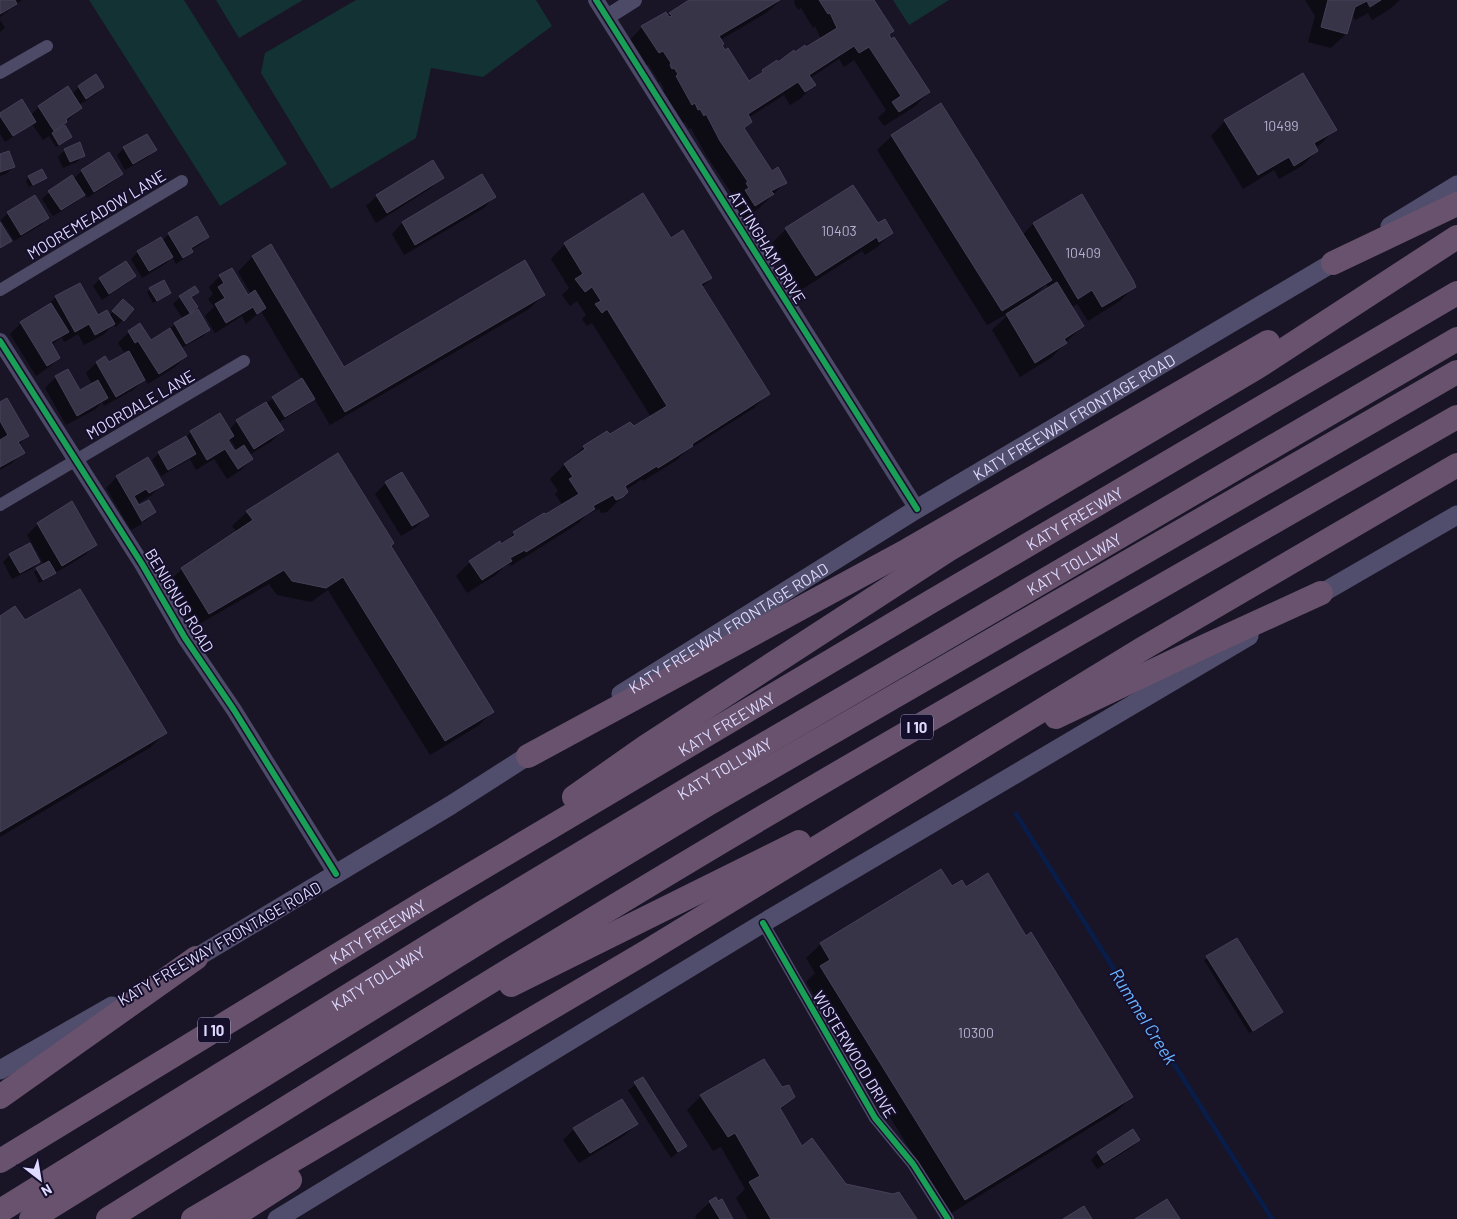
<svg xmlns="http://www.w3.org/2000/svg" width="1457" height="1219" viewBox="0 0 1457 1219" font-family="Barlow,sans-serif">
<rect width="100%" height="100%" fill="#191526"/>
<g fill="#123234">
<path d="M89 0H184L287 164 220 206Z"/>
<path d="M216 0H303L239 38Z"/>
<path d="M356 0H536L552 26 483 77 431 68 416 138 331 189 261 73 265 53Z"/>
<path d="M893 0H949L909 25Z"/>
</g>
<g fill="#0007" fill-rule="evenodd">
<path d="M0 0H22L0 17Z"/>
<path d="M691 0H781L766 13 720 40 721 45 748 83 763 71 821 39 815 26 813 28 801 8 798 10 794 3 795 0H872L892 31 888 35 929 92 914 107 884 126 878 118 886 110 854 60 844 67 839 59 810 78 814 85 800 99 790 105 784 95 748 118 751 122 744 129 772 173 786 182 758 209 740 220 731 206 734 203 732 199 734 197 706 155 691 128 689 129 685 122 683 123 680 117 678 119 662 92 664 89 660 81 658 83 657 78 648 64 644 67 628 42 642 27 667 17Z"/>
<path d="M1305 0H1400L1390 9 1372 20 1368 13 1355 20 1352 14 1346 34 1331 48 1308 42 1315 16Z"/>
<path d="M0 20 5 28 0 32Z"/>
<path d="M96 76 103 87 96 94 79 105 81 108 56 131 71 137 68 140 56 147 49 136 43 140 32 124 5 142 0 134V114L31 115 39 107 72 94 79 87Z"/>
<path d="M1225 121 1335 129 1321 144 1315 148 1317 151 1302 166 1279 179 1274 170 1243 189 1211 136Z"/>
<path d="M892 136 1022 235 1033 224 1081 195 1134 287 1120 301 1088 321 1077 304 1071 308 1082 326 1051 358 1020 377 992 330 1011 312 987 325 877 150ZM1046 284 1049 289 1033 297Z"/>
<path d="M124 148 155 150 148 157 125 170 117 155Z"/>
<path d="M65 150 84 155 77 162 63 168 58 157Z"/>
<path d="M0 156 13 167 6 174 0 176Z"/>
<path d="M82 171 121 174 114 181 87 198 85 193 76 202 53 216 42 199 49 192 73 179Z"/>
<path d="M482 176 494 197 484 208 404 255 392 234 402 223Z"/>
<path d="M29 177 45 178 29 187 26 181Z"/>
<path d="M442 178 431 188 376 223 366 206 377 196Z"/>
<path d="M8 213 47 218 41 225 14 241 1 220Z"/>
<path d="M878 225 892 233 877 247 865 255 862 251 801 290 772 243 786 229Z"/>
<path d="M169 234 208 237 201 244 191 250 192 252 185 258 176 264 172 257 165 264 142 278 131 259 138 252 162 241Z"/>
<path d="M671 240 711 278 702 287 768 394 754 408 685 452 677 460 643 481 642 479 626 490 627 492 607 512 601 513 599 509 586 515 579 523 511 566 510 564 504 567 496 575 467 593 456 576 470 562 502 545 514 533 563 506 555 494 558 491 550 479 564 465 584 447 634 427 651 417 592 323 587 326 582 319 586 315 577 301 570 306 562 295 569 288 551 259 565 244Z"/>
<path d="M270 246 344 369 543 295 529 309 330 425 314 398 307 405 278 423 282 430 272 441 249 455 252 459 241 470 227 479 214 459 196 470 190 459 161 476 152 460 159 453 185 438 191 432 219 415 229 430 237 421 265 403 266 404 273 398 302 380 261 311 246 324 242 316 215 333 205 316 214 307 208 299 213 294 209 287 220 276 231 269 248 296 251 294 238 272 252 257ZM230 439 238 451 234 453 227 441Z"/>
<path d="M134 276 127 283 102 300 93 286 100 279Z"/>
<path d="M150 289 166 296 153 303 147 292Z"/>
<path d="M197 292 191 298 197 307 189 315 209 330 202 337 181 348 186 356 175 367 148 384 145 379 133 390 104 406 102 402 96 409 66 425 45 388 56 377 68 370 80 391 92 384 86 373 96 363 105 358 108 364 128 353 127 350 124 352 118 343 129 332 151 342 183 319 173 304 180 297Z"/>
<path d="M56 297 98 317 109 316 116 308 133 309 116 327 113 325 103 335 84 345 78 334 64 342 62 337 51 345 59 358 48 368 36 376 10 334 21 323 46 307Z"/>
<path d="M0 404 27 436 18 445 23 452 12 463 0 470Z"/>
<path d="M117 477 162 484 152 495 137 504 139 507 155 512 144 522 137 510H135L142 524 131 530 106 488Z"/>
<path d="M386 483 427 516 416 527 401 536 375 494Z"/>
<path d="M72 503 95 544 85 555 39 583 34 572 44 565 27 535 38 524Z"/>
<path d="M247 512 390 546 492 712 478 726 430 755 328 590 311 602 277 595 269 584 194 627 167 583 182 569 237 532 232 526Z"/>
<path d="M10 555 39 562 32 569 12 579 3 562Z"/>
<path d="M0 617 24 622 165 733 151 747 0 837Z"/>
<path d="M951 888 965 889 1026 938 1131 1097 1117 1111 950 1214 806 982 815 973 806 958 821 944Z"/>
<path d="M1237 940 1282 1012 1249 1033 1204 960Z"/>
<path d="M643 1079 686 1146 671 1158 628 1090Z"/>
<path d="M782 1089 794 1096 780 1110 802 1148 845 1186 916 1219H748L736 1198 745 1189 721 1147 713 1151 687 1110 701 1096Z"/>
<path d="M636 1124 625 1135 579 1163 563 1140 574 1129Z"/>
<path d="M1139 1140 1132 1147 1097 1169 1091 1160 1098 1153Z"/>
<path d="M710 1202 718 1203 730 1219H697L695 1216Z"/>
</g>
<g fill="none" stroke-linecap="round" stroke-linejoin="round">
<path stroke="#081d4a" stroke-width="4.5" d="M1016 814 1272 1219"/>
</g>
<g fill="#383447" stroke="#454059">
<path d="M0 0H15L17 4 0 14Z"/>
<path d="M689 0H780L719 36 724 44 722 45 725 50 728 48 749 81 763 72 762 70 777 60 778 62 794 50 795 52 805 45 806 47 837 28 830 13 828 14 819 0H874L894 31 889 34 891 39 894 37 930 92 899 112 892 102 901 96 869 47 859 53 854 46 809 75 816 85 805 92 798 82 748 114 752 122 744 128 772 171 778 167 787 183 771 191 774 194 755 206 745 190 749 188 746 183 748 182 720 141 706 114 704 116 700 109 698 110 695 103 692 105 676 76 678 74 674 68 672 69 670 65 671 63 663 51 659 53 641 26 666 12 669 17 672 16 669 13Z"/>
<path d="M1328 0H1381L1370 7 1367 1 1355 7 1347 34 1321 27Z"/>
<path d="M1303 73 1337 130 1314 143 1318 151 1294 166 1289 157 1258 175 1224 120Z"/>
<path d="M96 74 104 87 86 99 78 86Z"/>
<path d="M68 86 82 108 66 119 67 122 54 131 38 106Z"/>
<path d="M22 99 36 122 13 136 0 116V113Z"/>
<path d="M941 103 1052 280 1002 311 891 135Z"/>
<path d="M65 125 72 137 59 145 52 133Z"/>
<path d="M147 134 157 150 133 164 123 147Z"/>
<path d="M80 142 85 156 70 162 64 149Z"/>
<path d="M9 151 15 167 0 172V154Z"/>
<path d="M109 152 123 174 94 192 81 170Z"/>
<path d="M433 160 444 178 387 213 376 195Z"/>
<path d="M42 169 47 178 33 185 28 176Z"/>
<path d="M482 174 496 197 415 245 402 222Z"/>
<path d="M72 175 85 195 61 210 48 191Z"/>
<path d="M853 185 878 223 885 219 893 233 879 242 877 237 816 276 785 228Z"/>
<path d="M643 193 671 238 683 230 712 278 701 284 770 394 692 444 693 446 658 468 657 466 625 486 628 492 623 497 616 500 613 495 593 506 595 509 526 552 525 550 510 558 512 561 482 580 469 561 500 541 501 544 515 535 513 532 544 513 546 514 579 494 569 479 573 477 564 464 585 449 583 446 607 431 610 434 630 422 634 426 667 406 607 309 602 313 595 304 601 301 592 287 585 292 575 279 583 274 564 243Z"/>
<path d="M1082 194 1133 280 1136 287 1102 307 1092 290 1078 299 1033 223Z"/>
<path d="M35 195 49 218 21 235 7 212Z"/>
<path d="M197 216 209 237 191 248 193 252 183 258 168 233Z"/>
<path d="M0 222 12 241 0 248Z"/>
<path d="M161 237 173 257 149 271 137 251Z"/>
<path d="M271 244 344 367 525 260 545 295 345 412 252 256Z"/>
<path d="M126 261 136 276 109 294 99 278Z"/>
<path d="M232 268 248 295 255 290 266 308 257 314 253 307 226 323 215 304 225 298 218 287 224 283 219 275Z"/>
<path d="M164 280 171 293 157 301 149 288Z"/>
<path d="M1057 282 1084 326 1064 339 1067 343 1035 363 1006 314Z"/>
<path d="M80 283 98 315 107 310 115 324 95 335 89 324 75 332 55 296Z"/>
<path d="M195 286 199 292 191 297 198 307 190 313 179 296Z"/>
<path d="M123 299 134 309 124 321 112 311Z"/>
<path d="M51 303 69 332 51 342 60 358 47 366 20 322Z"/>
<path d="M198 309 210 330 186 344 174 323Z"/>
<path d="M140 323 151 340 170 328 187 356 159 374 138 341 135 343 128 331Z"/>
<path d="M129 351 145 380 116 397 96 362 105 356 109 362Z"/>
<path d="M68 369 80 390 98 380 108 398 77 416 55 376Z"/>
<path d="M302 378 315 399 285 417 272 397Z"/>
<path d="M7 398 29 436 18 442 25 453 0 467V440L8 435 0 421V402Z"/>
<path d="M266 402 284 430 254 449 236 420Z"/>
<path d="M220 413 234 436 228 440 235 451 244 445 253 459 238 469 225 449 207 460 190 431Z"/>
<path d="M186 436 196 454 168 470 158 452Z"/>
<path d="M338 453 394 543 391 546 494 712 445 741 343 577 326 588 292 581 284 570 209 614 181 568 253 520 246 511Z"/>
<path d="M148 457 164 485 149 493 146 489 134 496 139 505 149 500 156 512 142 521 116 476Z"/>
<path d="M402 472 429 516 412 526 385 482Z"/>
<path d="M72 501 97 545 62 566 37 523Z"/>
<path d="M30 543 40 562 20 573 9 554Z"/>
<path d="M49 561 56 573 43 580 36 568Z"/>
<path d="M80 589 167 733 0 832V616L15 606 25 620Z"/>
<path d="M941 869 952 886 962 880 966 887 988 873 1026 936 1031 932 1133 1097 965 1200 820 966 830 960 820 943Z"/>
<path d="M1237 938 1283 1012 1253 1031 1206 956Z"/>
<path d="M764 1059 782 1087 789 1085 795 1097 780 1108 802 1146 812 1138 846 1184 893 1194 899 1192 917 1219H771L749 1182 760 1176 735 1133 728 1137 700 1095Z"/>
<path d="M643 1077 687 1146 678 1152 634 1082Z"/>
<path d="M622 1099 638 1124 590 1153 573 1128Z"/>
<path d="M1133 1129 1140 1140 1104 1163 1097 1152Z"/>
<path d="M716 1197 718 1201 722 1199 733 1219H720L709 1201Z"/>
<path d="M1167 1199 1180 1219H1135Z"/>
<path d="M1084 1206 1092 1219H1063Z"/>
</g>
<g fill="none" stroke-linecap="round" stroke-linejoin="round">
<g stroke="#4c4a67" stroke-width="12">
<path d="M0 73 47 46"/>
<path d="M0 290 182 181"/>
<path d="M0 505 244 361"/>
<path d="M763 923 875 1118 913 1164 948 1219"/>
</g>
<g stroke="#4c4a67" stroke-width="16">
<path d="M596 0 917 509"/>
<path d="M607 17 634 0"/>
<path d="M0 341 142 564 185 638 234 710 336 874"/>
</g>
<g stroke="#504e6c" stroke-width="19">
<path d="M1390 226 1457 185"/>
<path d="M1310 600 1457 515"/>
<path id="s1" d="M621 694 917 509 1344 256"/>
<path d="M184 965 451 805 540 748"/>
<path d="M0 1070 112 1006"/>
<path d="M277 1219 763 923 1249 636"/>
</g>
<g stroke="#68526e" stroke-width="24">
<path d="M1333 263 1457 204"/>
<path d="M1056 717 1203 647 1321 593"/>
<path d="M528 756 908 550 1268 342"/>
<path d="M574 797 645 747 948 550 1256 368 1457 237"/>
<path d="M511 985 799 842"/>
<path d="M0 1097 196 958"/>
<path id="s2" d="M0 1161 428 900 932 601 1457 293"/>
<path id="s3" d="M0 1211 482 913 698 783 1457 339"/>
<path d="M31 1219 497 931 708 804 1457 372"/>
<path d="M108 1219C313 1091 518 963 726 839 968 695 1213 557 1457 417"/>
<path d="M193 1219 646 952 1142 649 1457 465"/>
<path d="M229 1219 290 1180"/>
</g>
<defs>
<g id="cycleway">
<path d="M596 0 917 509"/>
<path d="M0 341 142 564 185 638 234 710 336 874"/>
<path d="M763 923 875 1118 913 1164 948 1219"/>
</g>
</defs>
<use href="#cycleway" stroke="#150f2c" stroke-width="9"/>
<use href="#cycleway" stroke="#1a9f57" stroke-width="6"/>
</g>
<g text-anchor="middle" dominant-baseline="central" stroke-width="4" stroke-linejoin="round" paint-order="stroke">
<g font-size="14" fill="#b5b0d1">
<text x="1281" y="125">10499</text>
<text x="839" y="230">10403</text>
<text x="1083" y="252">10409</text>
<text x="976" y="1032">10300</text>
</g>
<g fill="#150f2c" stroke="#a29dc0" stroke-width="1">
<rect x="901" y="714.5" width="32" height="25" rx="4"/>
<rect x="198" y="1017.5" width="32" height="25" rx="4"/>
</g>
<g font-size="15" font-weight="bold" fill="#dfdaff">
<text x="917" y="727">I 10</text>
<text x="214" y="1030">I 10</text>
</g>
<g font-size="16" fill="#dfdaff" stroke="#150f2c">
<text transform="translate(96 214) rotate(-31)">MOOREMEADOW LANE</text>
<text transform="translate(768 247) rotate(58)">ATTINGHAM DRIVE</text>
<text transform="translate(140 404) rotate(-30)">MOORDALE LANE</text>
<text stroke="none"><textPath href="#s1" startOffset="531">KATY FREEWAY FRONTAGE ROAD</textPath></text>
<text stroke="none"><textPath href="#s2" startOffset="1252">KATY FREEWAY</textPath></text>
<text stroke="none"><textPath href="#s3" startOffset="1254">KATY TOLLWAY</textPath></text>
<text transform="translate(180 600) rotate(59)">BENIGNUS ROAD</text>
<text stroke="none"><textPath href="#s1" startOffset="126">KATY FREEWAY FRONTAGE ROAD</textPath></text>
<text stroke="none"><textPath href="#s2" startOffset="848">KATY FREEWAY</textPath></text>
<text stroke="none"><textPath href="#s3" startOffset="849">KATY TOLLWAY</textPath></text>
<text stroke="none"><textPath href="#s2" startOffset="442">KATY FREEWAY</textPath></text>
<text transform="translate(219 943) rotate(-30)">KATY FREEWAY FRONTAGE ROAD</text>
<text stroke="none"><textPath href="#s3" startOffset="444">KATY TOLLWAY</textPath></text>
<text transform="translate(855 1054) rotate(59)">WISTERWOOD DRIVE</text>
</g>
<g font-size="18" font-style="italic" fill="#68b4ff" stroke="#150f2c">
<text transform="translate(1144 1016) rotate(58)">Rummel Creek</text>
</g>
</g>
<g transform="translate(40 1179) rotate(149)" stroke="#150f2c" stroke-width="4" paint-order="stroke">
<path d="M0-4L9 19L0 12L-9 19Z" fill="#dfdaff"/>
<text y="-8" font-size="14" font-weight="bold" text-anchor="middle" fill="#dfdaff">N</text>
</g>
</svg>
